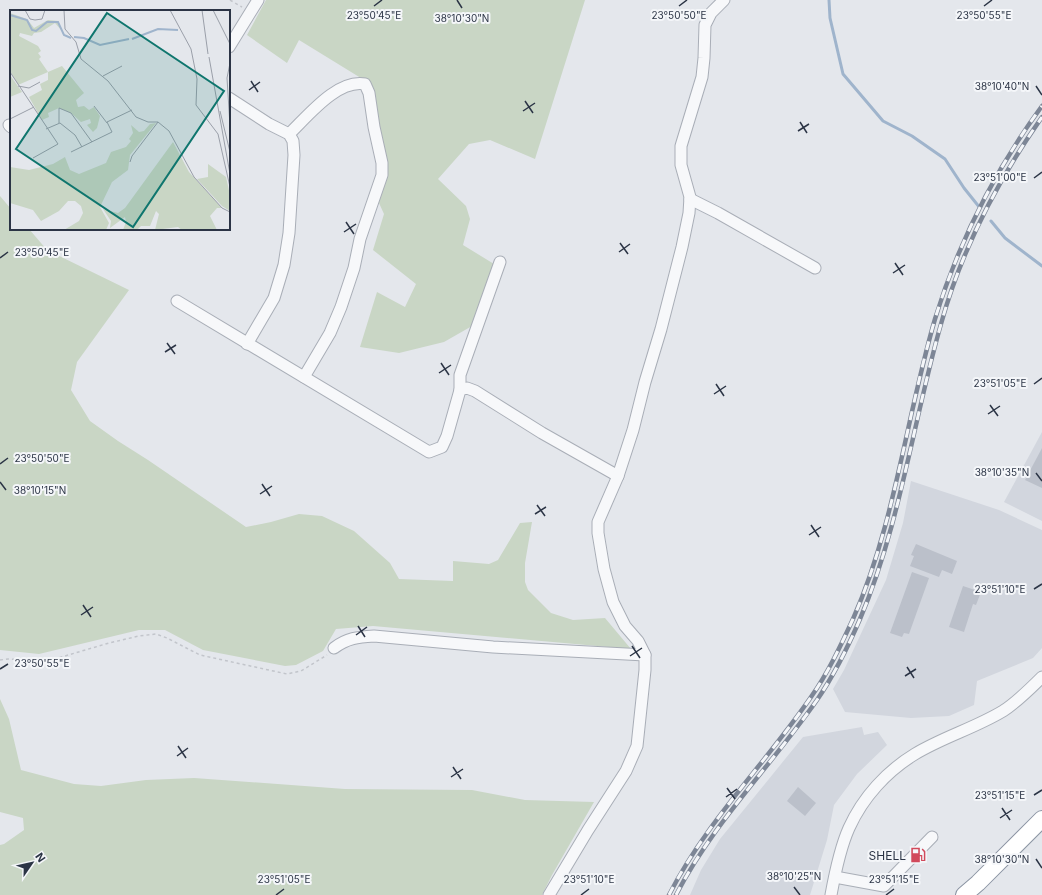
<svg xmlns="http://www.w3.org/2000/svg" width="1042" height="895" viewBox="0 0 1042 895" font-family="Inter,sans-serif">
<rect width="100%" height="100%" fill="#e4e7ec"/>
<g fill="#d2d6de">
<path d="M1042 432V521L1004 502Z"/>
<path d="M911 481 999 510 1042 530V648L1033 658 977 681 974 705 949 716 911 718 845 712 833 689 844 670 886 580 903 523Z"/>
<path d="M862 727 864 735 878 732 887 745 857 774 834 805 827 840 810 895H690L701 870 720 839 803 737Z"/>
</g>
<g fill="#c9d6c5">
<path d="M266 0H585L535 159 490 140 469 144 438 179 466 206 470 219 463 245 494 264 472 326 444 342 399 353 360 347 377 292 405 307 416 284 373 250 384 214 379 203 386 165 369 83 299 40 287 63 247 35Z"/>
<path d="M0 196 11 209V229H29L47 250 129 290 77 362 71 390 90 421 118 441 148 460 246 527 271 522 299 514 322 516 354 531 390 563 399 579 453 581V561L489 564 498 560 520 523 532 522 525 563V582L528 590 551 613 573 620 605 618 631 649 373 626 336 629 323 651 296 665 285 666 203 650 165 630H139L39 654 0 650Z"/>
<path d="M0 699 9 719 21 770 74 784 101 786 146 780 194 778 345 789 472 790 525 800 594 802 552 875 542 895H0V845L4 844 24 830 23 818 0 812Z"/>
</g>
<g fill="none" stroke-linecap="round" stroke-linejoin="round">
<g stroke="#9fb4cc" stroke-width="3">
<path d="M829 0 830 18 843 74 883 121 912 136 945 159 964 188 980 208"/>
<path d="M991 221 1005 238 1042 266"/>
</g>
</g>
<g fill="#bbc0ca">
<path d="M1042 448V488L1025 480Z"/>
<path d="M916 544 957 561 952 574 942 570 939 577 910 566 914 556 911 555Z"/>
<path d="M912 572 929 578 909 634 904 633 902 637 890 633Z"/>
<path d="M963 586 981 592 976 605 973 604 964 632 949 627Z"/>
<path d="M798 787 816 803 805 816 787 801Z"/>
</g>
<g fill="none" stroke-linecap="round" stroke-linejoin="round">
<defs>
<g id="minor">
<path d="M229 47 258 0"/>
<path d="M229 98 269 124 289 134 293 141 294 155 289 233 284 265 274 298 247 344"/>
<path d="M9 125 11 127"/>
<path d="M289 134C308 116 337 79 365 84L369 93 374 127 382 163V175L360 239 354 268 341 307 330 333 304 377"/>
<path d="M690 199 718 213 815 268"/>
<path d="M177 301 429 452 442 447 447 436 460 390 467 388 475 391 542 433 618 476"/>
<path d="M460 390V375L500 262"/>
<path d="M334 648C347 638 358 637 374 636L493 647 645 655"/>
<path d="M835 877 884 886 932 837"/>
<path d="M549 895 588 830 626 771 637 746 645 670V655L638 641 625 626 613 602 604 569 598 533V522L618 476 633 430 645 382 661 329 682 247 689 213 690 197 681 165V146L702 77 704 58 705 25 711 13 724 0"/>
<path d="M831 895C835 873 840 848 849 828 863 797 887 771 915 754 943 737 975 728 1003 711 1017 702 1030 689 1042 677"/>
</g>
<path id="highway" d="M964 895 978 883 1042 819"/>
</defs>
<use href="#minor" stroke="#a9aeb7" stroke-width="13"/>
<use href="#highway" stroke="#8b94a3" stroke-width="18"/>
<g stroke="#c2c5cb" stroke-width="1.5" stroke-dasharray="3 3" stroke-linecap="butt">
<path d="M230 0 242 7"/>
<path d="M0 660 8 659 48 661 109 643 139 636 156 634 167 638 200 655 287 674 301 671 327 655"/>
</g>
<use href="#minor" stroke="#f7f8fa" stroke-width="11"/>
<use href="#highway" stroke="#fff" stroke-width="16"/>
<defs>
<g id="rail">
<path d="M669 895C706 822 765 764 811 697 828 673 841 645 853 619 895 524 906 418 935 319 958 244 995 170 1042 106"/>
<path d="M676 895C713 823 771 766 817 700 834 675 848 647 860 619 900 525 913 422 941 324 961 251 998 180 1042 117"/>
</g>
</defs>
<use href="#rail" stroke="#7d8696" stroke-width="4.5"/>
<use href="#rail" stroke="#f4f6f9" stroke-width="3" stroke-dasharray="9" stroke-linecap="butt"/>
</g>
<path fill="none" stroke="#2b3445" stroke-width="1.5" d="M457 0 462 8M374 6 382 0M679 6 687 0M984 6 992 0M251 81 258 92M1036 86 1042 95M249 90 260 82M525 101 533 113M523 111 535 103M800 122 807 133M798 131 809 124M1034 178 1042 172M346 222 354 234M344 232 356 224M620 243 628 254M619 252 630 244M0 258 8 252M895 263 903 275M893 273 905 265M167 343 175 354M165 352 176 345M441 363 449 375M439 373 451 365M716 384 724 396M1034 384 1042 378M714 394 726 386M990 405 998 416M988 414 1000 406M0 464 8 458M1036 473 1042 481M0 482 6 490M262 484 270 496M260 494 272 486M537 505 545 516M535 514 546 507M811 525 819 537M809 535 821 527M1034 589 1042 584M83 605 91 617M81 615 93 607M358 626 365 637M356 635 367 627M632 646 640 658M630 656 642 648M907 667 914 678M0 669 8 664M905 676 916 669M178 746 186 758M177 756 188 748M453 767 461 779M451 777 463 769M727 788 735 799M1034 795 1042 790M726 797 737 789M1002 808 1010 820M1000 818 1012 810M1036 859 1042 868M794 887 800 895M276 895 284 889M581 895 589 889M886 895 894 889"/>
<defs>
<symbol id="fuel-bare" viewBox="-9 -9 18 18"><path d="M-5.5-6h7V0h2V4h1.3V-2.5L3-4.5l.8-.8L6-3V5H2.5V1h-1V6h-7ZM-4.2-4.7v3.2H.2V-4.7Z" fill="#d1495b" stroke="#f4f6f9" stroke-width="2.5" paint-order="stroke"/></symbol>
</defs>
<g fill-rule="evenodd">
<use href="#fuel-bare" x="907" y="844" width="22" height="22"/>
</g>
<g text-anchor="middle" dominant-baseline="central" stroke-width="4" stroke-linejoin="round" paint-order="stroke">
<g font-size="12" fill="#2b3445" stroke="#f4f6f9" text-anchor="end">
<text x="906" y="855">SHELL</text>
</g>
</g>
<g transform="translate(10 10)">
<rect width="220" height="220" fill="#e4e7ec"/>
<path d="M0 3 17 9 24 18 38 10 48 11 52 21 45 13 31 22 24 23 22 26 10 23 9 26 28 36 31 41 28 43 31 47 29 49 38 62 52 56 74 83 66 90 68 97 74 96 79 100 84 97 90 106 87 118 83 122 77 115 81 113 80 109 71 112 61 103 49 98 38 103 39 107 32 110 19 87 32 80 30 74 38 70V62L8 75 0 61ZM0 65 12 82 0 87ZM146 113 120 145 118 160 102 172 90 197 99 213 96 220H54L69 211 73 203 71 196 65 191H58L49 201 31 211 23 200 0 193V157L19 160 43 154 55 147 60 160 69 164 96 153 101 142 116 137 121 131 119 129 123 123 121 115 129 122 134 121 140 114ZM163 132 179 162 212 198H207L200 206 207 220H172L168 217 145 220 149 204 146 201 140 216H131L127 220H113L116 212 115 207 100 218 101 211 93 199 108 203 115 198ZM198 154 216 167 220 185V201L212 196 187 169 198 167Z" fill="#c9d6c5"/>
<path fill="none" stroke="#9fb4cc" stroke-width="2" d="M0 5 17 10 22 20 26 21 37 12H48L54 25 61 28M64 27 74 28 90 35 119 29M122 29 148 19 168 20"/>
<path fill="none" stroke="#9a9fa9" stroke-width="1" d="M15 0 20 9 25 10 32 9 35 0M54 0 55 19 66 32 71 49 98 71 126 107 138 112H148L159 121 184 167 212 198 220 202M160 0 181 39 187 69 186 95 208 124 220 177M192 0 198 44M203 0 220 34M199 47 220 164M220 53 217 68 220 116M0 62 48 134 23 148M93 66 112 56M8 76 19 78 30 72M84 96 97 113M210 101 220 142M0 109 24 97M49 113V98L61 103 82 132M36 119 50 113 65 125 72 137M61 142 102 122 97 112 122 100M120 152 122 146 148 112"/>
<path fill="#0f766e" fill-opacity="0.15" stroke="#0f766e" stroke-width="2" d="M97 3 214 81 123 217 6 139Z"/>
<rect width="220" height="220" fill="none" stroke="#2b3445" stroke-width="2"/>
</g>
<g font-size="10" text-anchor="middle" fill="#2b3445" stroke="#f4f6f9" stroke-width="4" stroke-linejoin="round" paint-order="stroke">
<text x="679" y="19">23°50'50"E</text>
<text x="984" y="19">23°50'55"E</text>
<text x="374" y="19">23°50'45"E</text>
<text x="462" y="22">38°10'30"N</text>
<text x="1002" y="90">38°10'40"N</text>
<text x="1000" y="181">23°51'00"E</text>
<text x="42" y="256">23°50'45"E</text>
<text x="1000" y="387">23°51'05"E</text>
<text x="42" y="462">23°50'50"E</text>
<text x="1002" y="476">38°10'35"N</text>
<text x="40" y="494">38°10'15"N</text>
<text x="1000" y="593">23°51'10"E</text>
<text x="42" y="667">23°50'55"E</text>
<text x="1000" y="799">23°51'15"E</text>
<text x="1002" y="863">38°10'30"N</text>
<text x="794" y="880">38°10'25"N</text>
<text x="284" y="883">23°51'05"E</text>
<text x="589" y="883">23°51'10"E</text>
<text x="894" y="883">23°51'15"E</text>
</g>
<g transform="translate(32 863) rotate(56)" stroke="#f4f6f9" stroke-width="3" paint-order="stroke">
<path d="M0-3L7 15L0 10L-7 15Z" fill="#2b3445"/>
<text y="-6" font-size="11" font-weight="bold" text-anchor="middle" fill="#2b3445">N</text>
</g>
</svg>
